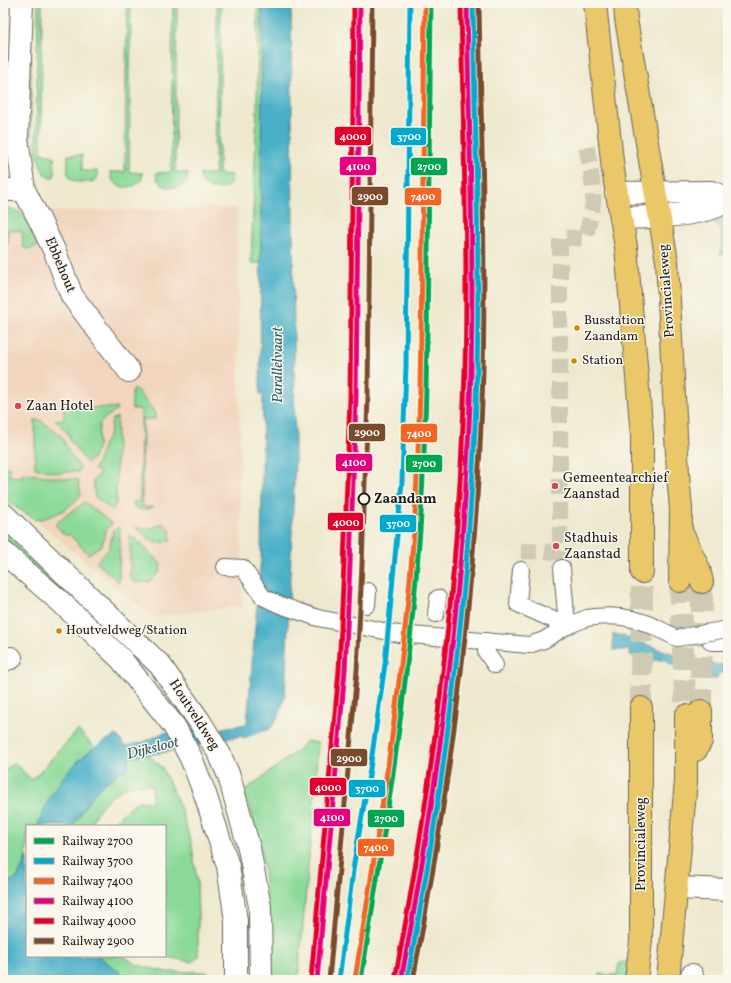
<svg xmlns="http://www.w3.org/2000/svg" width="731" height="983" viewBox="0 0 731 983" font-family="Vollkorn,serif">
<rect width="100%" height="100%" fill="#fbf7ec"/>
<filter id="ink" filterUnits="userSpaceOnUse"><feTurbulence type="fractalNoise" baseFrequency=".025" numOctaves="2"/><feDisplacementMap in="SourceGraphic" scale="8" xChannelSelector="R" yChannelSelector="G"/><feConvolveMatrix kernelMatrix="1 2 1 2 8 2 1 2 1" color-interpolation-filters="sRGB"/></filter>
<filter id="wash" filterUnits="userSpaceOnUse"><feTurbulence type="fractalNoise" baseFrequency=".012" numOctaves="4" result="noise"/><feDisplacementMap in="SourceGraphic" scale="16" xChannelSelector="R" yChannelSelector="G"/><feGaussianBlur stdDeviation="0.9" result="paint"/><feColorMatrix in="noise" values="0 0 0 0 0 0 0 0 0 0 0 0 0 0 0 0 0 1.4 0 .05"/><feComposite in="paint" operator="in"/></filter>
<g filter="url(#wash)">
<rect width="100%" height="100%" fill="#eee9ce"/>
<path fill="#f1d5bd" d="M237 208 242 606 151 617 136 603 118 589 3 492V212Z"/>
<g fill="#8ad998" stroke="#537a5a">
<path d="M31 3V137L29 140 25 138Z"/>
<path d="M38 3H42L41 153 54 156 55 175 53 177 50 178 44 174 36 151Z"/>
<path d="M127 3H131L129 172 143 173 141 181C130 191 111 189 110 172H125Z"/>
<path d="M173 3H177L175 172 188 173 187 182C176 191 157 190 156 173L171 172Z"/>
<path d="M217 3H221L219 174 232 175 231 183C220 193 201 191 200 174H215Z"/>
<path d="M258 3H262L261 263H251L257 110Z"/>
<path d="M68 155H82V171H97L98 175 96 180C91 183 86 182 80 182 64 182 68 167 68 155Z"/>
<path d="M3 207C29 211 31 225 37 247L27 249 23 247 22 231 8 230V244L3 243Z"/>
<path d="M728 217V255L720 254C724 239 724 233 714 220Z"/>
<path d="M134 389 137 390 153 410 156 416 155 419H143L142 507H153C146 511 134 511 132 502L140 501 141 409H132V392Z"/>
<path d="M64 407 117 408V410L106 417 99 425 98 446 93 458 87 463 71 442 68 433 55 420 64 419Z"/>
<path d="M117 417 116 504 112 510 95 497 93 481 100 473 94 469 98 462 103 446 109 436 112 420Z"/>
<path d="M35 420H40L62 437 69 452 80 468 78 473 74 471 58 473 35 468Z"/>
<path d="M3 467H9L10 476 22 477V473L78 480 81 495C68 510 56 516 36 520L3 499Z"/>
<path d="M85 502 112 524 106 530 102 545 88 554 69 534 66 536 55 525 66 515 81 505Z"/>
<path d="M163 523 170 530 171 541 155 543 136 528H153Z"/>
<path d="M3 526 108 624 102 630 3 540Z"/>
<path d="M117 528H120L119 582 96 562 109 549 113 531Z"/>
<path d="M130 535H132L161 564 160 572 149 582H134L130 577Z"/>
<path d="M78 730 95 748C68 768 48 793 38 826H27C27 845 29 866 14 880L3 882V772L13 763H15L32 780Z"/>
<path d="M306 741 318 743 314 801 298 980H271L265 881 260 842 251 812 243 792 297 751Z"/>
<path d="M147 754 162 767 181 809 192 846 197 881 198 917V957L192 962 161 956H165V826H110L129 807 139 801 152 802V786C146 785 138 784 133 785 113 790 97 807 90 826H73L91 797 104 783 129 767 128 758Z"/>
<path d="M98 956H123L138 965 167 972H207V980H142L122 974Z"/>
<path d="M630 961 628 980H600V974L617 975 619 963Z"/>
</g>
<g fill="#48b0c7" stroke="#326672">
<path d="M262 3H291L295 460 285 696 279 716 270 729 243 738 242 736 224 739 222 728 247 724 261 556 263 394H260Z"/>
<path d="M613 634 624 636 659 649 698 661 718 665 728 662V673H718L717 679H711V671H691V666L671 665 667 660H650V655H630V650H613Z"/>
<path d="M208 728 213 742 172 751 128 758 129 767 104 783 91 797 73 826H38C50 786 79 752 117 735L125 746 144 742 163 733Z"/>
<path d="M27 856V956H98L122 974 142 980H3V882L14 880 18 877Z"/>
</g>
</g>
<g filter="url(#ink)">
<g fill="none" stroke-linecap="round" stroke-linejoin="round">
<path stroke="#cecab3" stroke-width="16" stroke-dasharray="16 8" stroke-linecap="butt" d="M521 551 560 552V237L585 239C588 227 592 214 593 202 594 183 589 163 586 144"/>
<path stroke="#cecab3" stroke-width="22" stroke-dasharray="22 11" stroke-linecap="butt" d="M444 980V979"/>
<g stroke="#cecab3" stroke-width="22" stroke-dasharray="22 11" stroke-linecap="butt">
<path d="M680 581 686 716"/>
<path d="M641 708 642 572"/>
<path d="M701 711 702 582"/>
</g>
<defs>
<g id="pedestrian">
<path d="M225 567 243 568 263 597 280 605 318 618 399 634 529 645 544 640 567 626 587 618"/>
<path d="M562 568 567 626"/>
<path d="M521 570 518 604 567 626"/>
<path d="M367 605 368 591"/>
<path d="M436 614 438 598"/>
<path d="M655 627 677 638"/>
<path d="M486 641V652L495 665"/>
<path d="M711 642H727"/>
</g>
<g id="minor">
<path d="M22 3 17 138 24 190 39 219 55 252 72 296 129 371"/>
<path d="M3 190H24"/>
<path d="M3 661 6 659 11 658"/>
<path d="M677 888 728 890"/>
<path d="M691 980 692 975"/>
</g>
<g id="tertiary">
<path d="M616 193 711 192 728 199"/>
<path d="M621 218C648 217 678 217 705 210 713 209 721 204 728 201"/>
<path d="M3 514 160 665 200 722 220 755 229 776 249 848 260 907 261 980"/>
<path d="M3 552 62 603 121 659 174 726 191 758 205 794 228 866 236 921V980"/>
</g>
<g id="primary">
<path d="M595 3 613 170 626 247 642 436V572"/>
<path d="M625 3 626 19 667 261 678 474 681 509 680 581"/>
<path d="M683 535 699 569 702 582"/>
<path d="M696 750 701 741V711"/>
<path d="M636 980 641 941V708"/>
<path d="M668 980 686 781V716"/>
</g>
</defs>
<use href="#pedestrian" stroke="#66645a" stroke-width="18"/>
<use href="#minor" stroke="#66645a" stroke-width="24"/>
<use href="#tertiary" stroke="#66645a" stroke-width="24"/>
<use href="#primary" stroke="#66645a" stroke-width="24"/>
<use href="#pedestrian" stroke="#fff" stroke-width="16"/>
<use href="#minor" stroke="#fff" stroke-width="22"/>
<use href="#tertiary" stroke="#fff" stroke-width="22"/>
<use href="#primary" stroke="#eac769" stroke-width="22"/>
<defs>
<g id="pedestrian-bridge">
<path d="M587 618C611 614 633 616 655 627"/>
<path d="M677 638 728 629"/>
</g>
</defs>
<use href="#pedestrian-bridge" stroke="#66645a" stroke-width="18" stroke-linecap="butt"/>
<use href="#pedestrian-bridge" stroke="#fff" stroke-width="16"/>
<defs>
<path id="rail-1" d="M361 980C385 831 409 681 420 530 426 439 427 346 428 254 429 171 430 87 431 3"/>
<g id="rail-2">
<path d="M339 980 354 863 370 769 385 664 402 482 406 365 410 3"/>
<path d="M407 980C444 789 469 597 476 403 481 269 475 136 473 3"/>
</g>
<path id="rail-3" d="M355 979C379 830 403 681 414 530 420 438 421 346 422 254 423 170 424 87 425 3"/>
<g id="rail-4">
<path d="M317 980 345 670 350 564 356 398 360 3"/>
<path d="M401 980C438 789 463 597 470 403 475 269 469 136 467 3"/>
</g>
<g id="rail-5">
<path d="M311 979 339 670 344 564 350 398 354 3"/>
<path d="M395 979C432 788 457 596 464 402 469 269 463 136 461 3"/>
</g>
<g id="rail-6">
<path d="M329 980 357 671 362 565 368 398 372 3"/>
<path d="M413 980C450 789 475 597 482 403 487 269 481 136 479 3"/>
</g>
</defs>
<use href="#rail-1" stroke="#fbf7ec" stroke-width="8"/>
<use href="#rail-2" stroke="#fbf7ec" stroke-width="8"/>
<use href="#rail-3" stroke="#fbf7ec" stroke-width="8"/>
<use href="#rail-4" stroke="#fbf7ec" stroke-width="8"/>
<use href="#rail-5" stroke="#fbf7ec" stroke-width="8"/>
<use href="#rail-6" stroke="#fbf7ec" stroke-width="8"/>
<use href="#rail-1" stroke="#00a651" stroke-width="5"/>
<use href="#rail-2" stroke="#00a9ce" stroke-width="5"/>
<use href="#rail-3" stroke="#f26522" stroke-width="5"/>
<use href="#rail-4" stroke="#e5007d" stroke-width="5"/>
<use href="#rail-5" stroke="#e4002b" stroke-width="5"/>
<use href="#rail-6" stroke="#7a4b2a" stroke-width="5"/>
</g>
</g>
<g fill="#cb8a06" stroke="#fbf7ec" stroke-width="1.5">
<circle cx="577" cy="328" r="3.5"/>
<circle cx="574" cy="361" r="3.5"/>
<circle cx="59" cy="631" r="3.5"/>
</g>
<g fill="#d1495b" stroke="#fbf7ec" stroke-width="1.5">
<circle cx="18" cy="406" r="4"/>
<circle cx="555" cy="486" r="4"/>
<circle cx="556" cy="546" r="4"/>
</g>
<circle fill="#fbf7ec" stroke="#1c1c1c" stroke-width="2" cx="364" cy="499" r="5.5"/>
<g text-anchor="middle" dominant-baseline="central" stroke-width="3" stroke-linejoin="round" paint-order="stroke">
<g font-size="13" fill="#1c1c1c" stroke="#fbf7ec" text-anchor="start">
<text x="584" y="321">Busstation<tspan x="584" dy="16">Zaandam</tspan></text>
<text x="582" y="361">Station</text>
<text x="66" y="631">Houtveldweg/Station</text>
</g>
<g font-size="14" fill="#1c1c1c" stroke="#fbf7ec">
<text transform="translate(60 265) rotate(67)">Ebbehout</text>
<text transform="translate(667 291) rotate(-94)">Provincialeweg</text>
<text transform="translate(194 715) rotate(57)">Houtveldweg</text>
<text transform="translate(641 844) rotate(-90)">Provincialeweg</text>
</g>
<g font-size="14" fill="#1c1c1c" stroke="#fbf7ec" text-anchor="start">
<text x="26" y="406">Zaan Hotel</text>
<text x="563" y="478">Gemeentearchief<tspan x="563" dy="16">Zaanstad</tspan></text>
<text x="564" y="538">Stadhuis<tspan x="564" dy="16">Zaanstad</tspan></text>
</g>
<g font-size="14" font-weight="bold" fill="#1c1c1c" stroke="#fbf7ec" text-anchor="start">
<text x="374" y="499">Zaandam</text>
</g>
<g font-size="15" font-style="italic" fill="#305f69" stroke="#fbf7ec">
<text transform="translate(278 365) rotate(-90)">Parallelvaart</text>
<text transform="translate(153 749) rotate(-14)">Dijksloot</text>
</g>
</g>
<g stroke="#fbf7ec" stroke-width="1.5">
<rect x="334" y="126" width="38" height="20" rx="4" fill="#e4002b"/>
<rect x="390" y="127" width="37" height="19" rx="4" fill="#00a9ce"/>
<rect x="339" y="156" width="38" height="20" rx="4" fill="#e5007d"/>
<rect x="410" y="157" width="38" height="19" rx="4" fill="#00a651"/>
<rect x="351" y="186" width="38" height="20" rx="4" fill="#7a4b2a"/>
<rect x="404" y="187" width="38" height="19" rx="4" fill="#f26522"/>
<rect x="348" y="423" width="38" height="19" rx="4" fill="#7a4b2a"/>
<rect x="400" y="423" width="38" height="20" rx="4" fill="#f26522"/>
<rect x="335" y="453" width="38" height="19" rx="4" fill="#e5007d"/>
<rect x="405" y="454" width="38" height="19" rx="4" fill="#00a651"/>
<rect x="327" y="512" width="37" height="19" rx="4" fill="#e4002b"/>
<rect x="379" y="514" width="38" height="19" rx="4" fill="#00a9ce"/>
<rect x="330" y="748" width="38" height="19" rx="4" fill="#7a4b2a"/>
<rect x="309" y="777" width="38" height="19" rx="4" fill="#e4002b"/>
<rect x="348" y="779" width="38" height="19" rx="4" fill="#00a9ce"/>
<rect x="313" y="808" width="38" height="19" rx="4" fill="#e5007d"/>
<rect x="367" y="809" width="38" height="19" rx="4" fill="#00a651"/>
<rect x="357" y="838" width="38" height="19" rx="4" fill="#f26522"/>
</g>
<g font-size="11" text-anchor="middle" font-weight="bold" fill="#fff">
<text x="353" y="140">4000</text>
<text x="409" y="140">3700</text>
<text x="358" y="170">4100</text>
<text x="429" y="170">2700</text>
<text x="370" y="200">2900</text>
<text x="423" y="200">7400</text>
<text x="367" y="436">2900</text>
<text x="419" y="437">7400</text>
<text x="354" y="466">4100</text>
<text x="424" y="467">2700</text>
<text x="346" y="526">4000</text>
<text x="398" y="527">3700</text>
<text x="349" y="762">2900</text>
<text x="328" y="791">4000</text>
<text x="367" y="792">3700</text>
<text x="332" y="821">4100</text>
<text x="386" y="822">2700</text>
<text x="376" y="851">7400</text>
</g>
<rect width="731" height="983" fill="none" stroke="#fbf7ec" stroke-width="16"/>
<rect x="26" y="825" width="140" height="132" fill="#fbf7ec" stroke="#a29f99"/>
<rect x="34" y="838" width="20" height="6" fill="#00a651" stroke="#a29f99"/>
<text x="62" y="845" font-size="12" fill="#1c1c1c">Railway 2700</text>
<rect x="34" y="858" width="20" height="6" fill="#00a9ce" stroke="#a29f99"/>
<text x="62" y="865" font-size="12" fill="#1c1c1c">Railway 3700</text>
<rect x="34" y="878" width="20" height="6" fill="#f26522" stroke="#a29f99"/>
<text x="62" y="885" font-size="12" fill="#1c1c1c">Railway 7400</text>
<rect x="34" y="898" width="20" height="6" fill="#e5007d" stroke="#a29f99"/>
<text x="62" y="905" font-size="12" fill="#1c1c1c">Railway 4100</text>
<rect x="34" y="918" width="20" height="6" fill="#e4002b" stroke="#a29f99"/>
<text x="62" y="925" font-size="12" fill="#1c1c1c">Railway 4000</text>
<rect x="34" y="938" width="20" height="6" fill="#7a4b2a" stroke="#a29f99"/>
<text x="62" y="945" font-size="12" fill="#1c1c1c">Railway 2900</text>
</svg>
